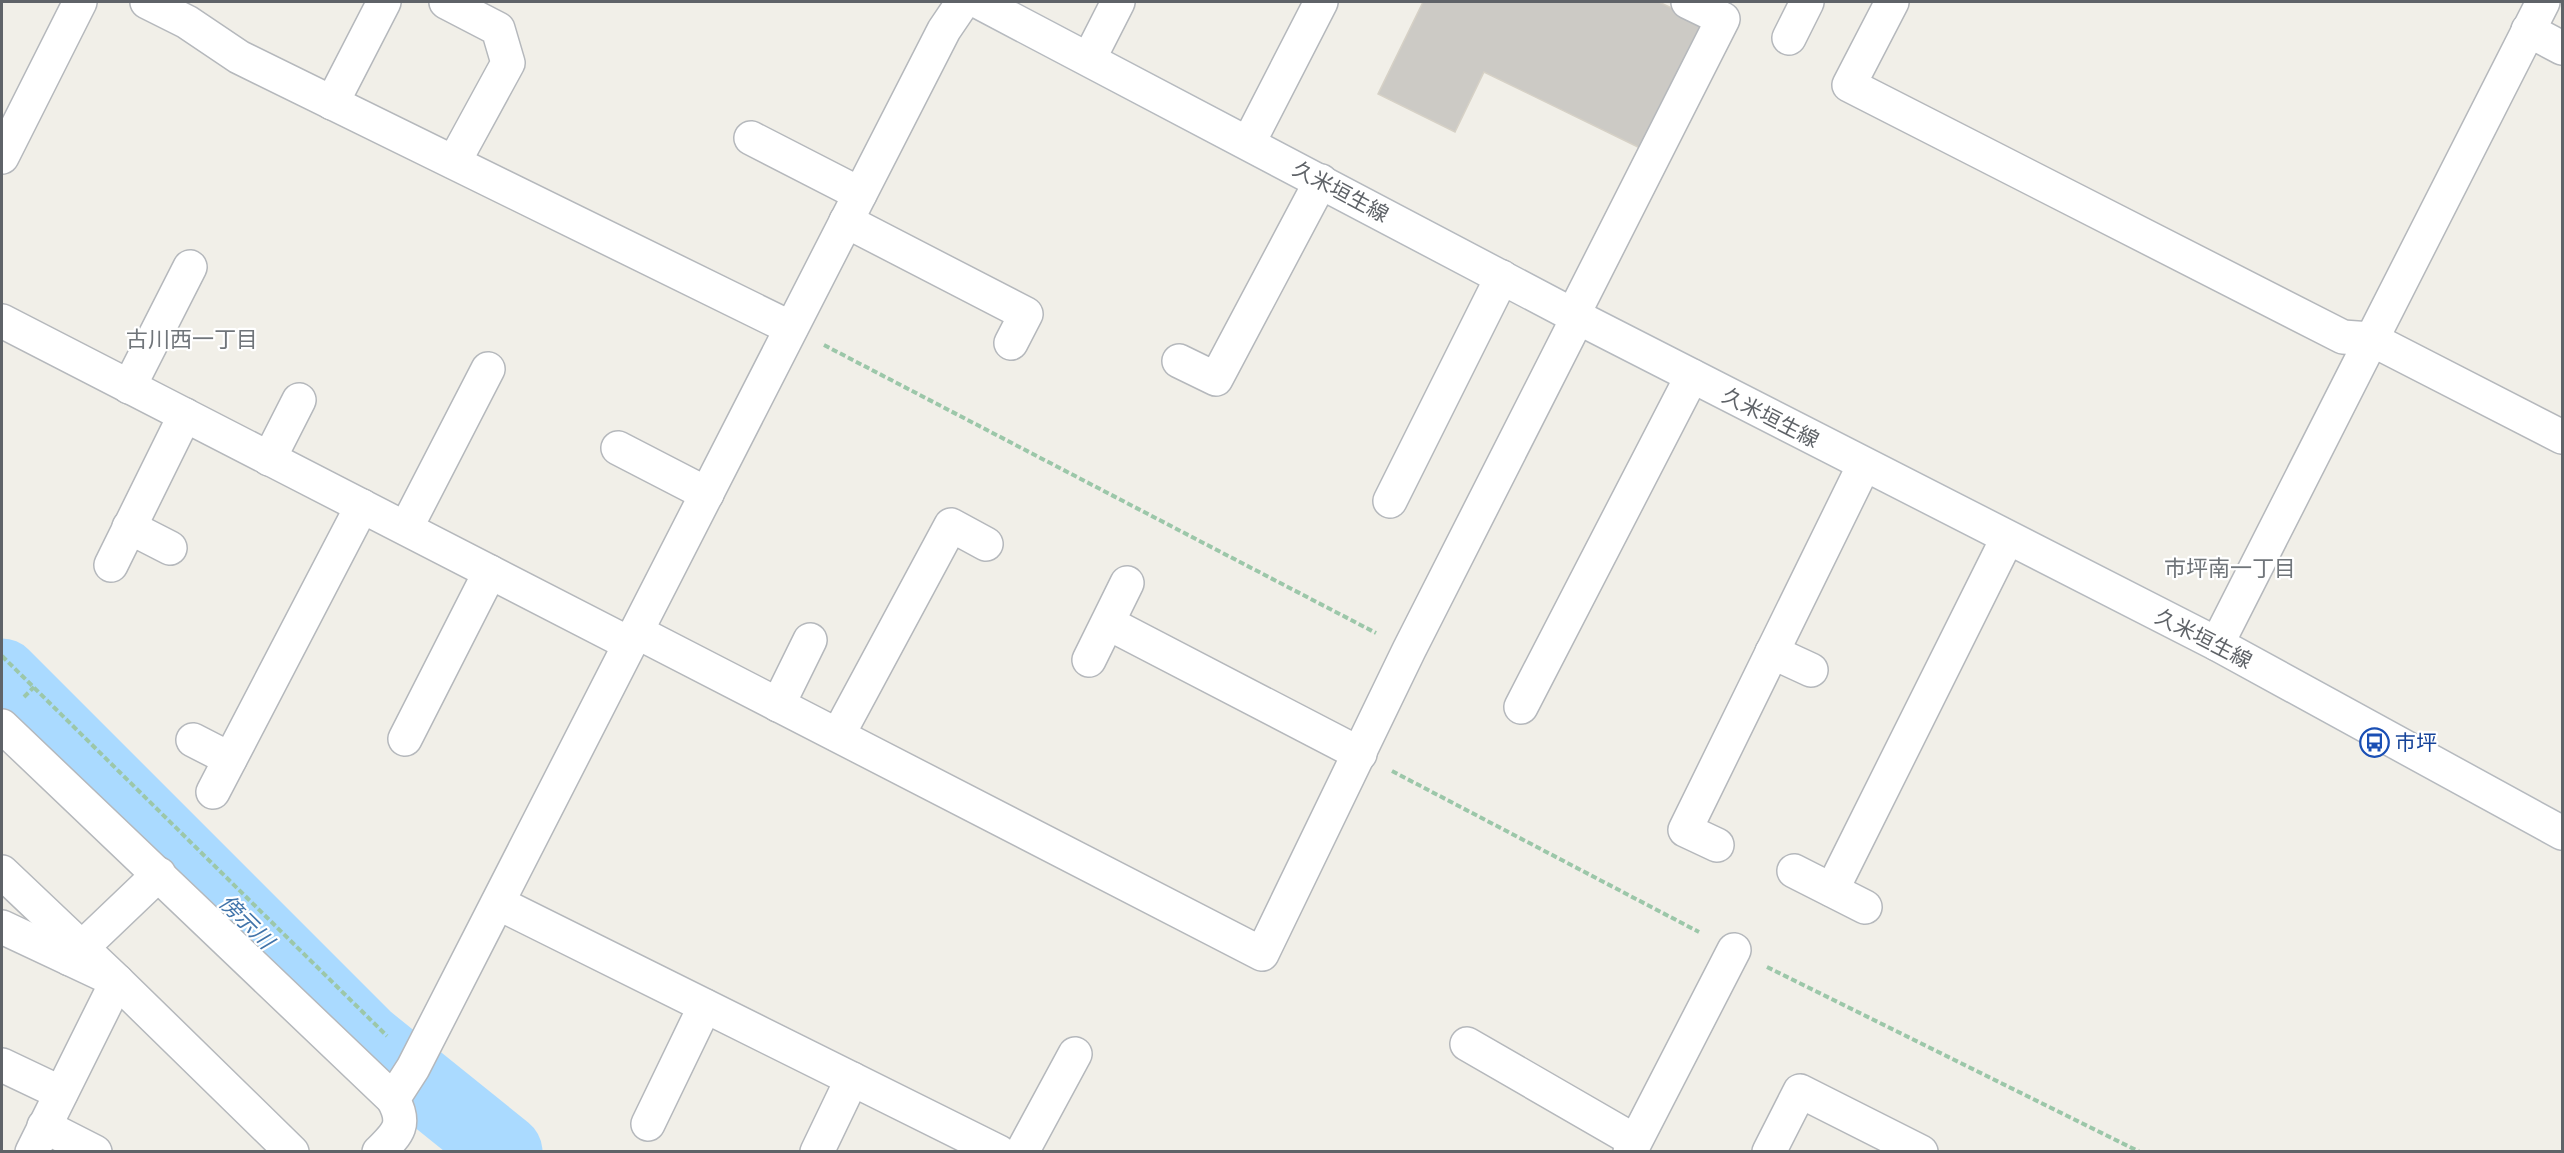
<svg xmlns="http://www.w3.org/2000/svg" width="2564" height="1153" viewBox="0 0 2564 1153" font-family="Ubuntu,'Noto Sans JP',sans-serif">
<rect width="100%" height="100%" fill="#f1efe8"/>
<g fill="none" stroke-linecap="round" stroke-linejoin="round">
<path stroke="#aadaff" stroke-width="75" d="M2 676 366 1040 505 1152"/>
</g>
<path fill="#cccac5" stroke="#d6d1c6" stroke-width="1.5" d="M1423 2H1659L1708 25 1646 151 1484 72 1455 132 1378 94Z"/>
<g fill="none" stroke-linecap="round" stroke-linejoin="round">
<defs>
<g id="street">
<path d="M147 2 187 22 239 57 791 328"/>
<path d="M446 2 498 29 508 63 454 162"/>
<path d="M1892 2 1849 85 2343 337 2371 339 2562 437"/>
<path d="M2528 30 2562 48"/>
<path d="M1789 38 1807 2"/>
<path d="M1089 59 1118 2"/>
<path d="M332 103 384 2"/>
<path d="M751 138 860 194"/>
<path d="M1249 142 1321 2"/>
<path d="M2 157 80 2"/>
<path d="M846 221 1026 314 1011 343"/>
<path d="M1573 315 1723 19 1688 2"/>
<path d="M2 321 630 644"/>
<path d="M1179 361 1216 379 1321 181"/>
<path d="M129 387 190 267"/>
<path d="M618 448 707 494"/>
<path d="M269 459 299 400"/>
<path d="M1390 501 1502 277"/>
<path d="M129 527 170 548"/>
<path d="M406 528 488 369"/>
<path d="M111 565 185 415"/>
<path d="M1108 623 1360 754"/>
<path d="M637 632 1262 954 1409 650 1578 317"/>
<path d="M2217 644 2543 2"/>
<path d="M1772 652 1811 670"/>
<path d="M1089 660 1127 583"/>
<path d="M778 705 810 640"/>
<path d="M1521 707 1692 376"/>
<path d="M2 726 393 1099"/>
<path d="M838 735 951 525 986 544"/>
<path d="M405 739 490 572"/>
<path d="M193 740 230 759"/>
<path d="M213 792 362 506"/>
<path d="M1717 845 1685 830 1864 465"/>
<path d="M1794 871 1865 907"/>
<path d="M2 872 117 981 32 1152"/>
<path d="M1832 890 2007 539"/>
<path d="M498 903 999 1152"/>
<path d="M2 927 117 981 292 1152"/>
<path d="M70 959 159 874"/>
<path d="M1467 1044 1635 1141"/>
<path d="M2 1065 61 1093"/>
<path d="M648 1124 705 1006"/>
<path d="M44 1126 95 1152"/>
<path d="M379 1152C398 1133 407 1125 393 1099L413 1068 944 30 963 2"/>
<path d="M817 1152 852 1079"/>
<path d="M1022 1152 1075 1054"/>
<path d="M1630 1152 1734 950"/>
<path d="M1769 1152 1800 1091 1921 1152"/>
</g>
<path id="secondary" d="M979 2 1573 315 2217 644 2562 833"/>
</defs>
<use href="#street" stroke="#b5b8bc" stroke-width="36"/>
<use href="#secondary" stroke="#b6babf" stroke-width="36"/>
<g stroke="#9cc7a9" stroke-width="4" stroke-dasharray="6 3" stroke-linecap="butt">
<path d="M824 345 1376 633"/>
<path d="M2 656 387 1036"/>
<path d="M24 697 34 687"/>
<path d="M1392 771 1699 932"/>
<path d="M1767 967 2140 1152"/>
</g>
<use href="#street" stroke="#fff" stroke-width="33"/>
<use href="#secondary" stroke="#fff" stroke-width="33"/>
</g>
<defs>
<symbol id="bus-ring" viewBox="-11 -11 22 22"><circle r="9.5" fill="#fff" stroke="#1a4fb4" stroke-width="1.5"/><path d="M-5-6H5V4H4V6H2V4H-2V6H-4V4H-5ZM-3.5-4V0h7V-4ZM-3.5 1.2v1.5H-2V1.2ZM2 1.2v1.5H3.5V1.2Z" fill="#1a4fb4"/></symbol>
</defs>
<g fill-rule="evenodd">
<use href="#bus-ring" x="2358" y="726" width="33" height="33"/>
</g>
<g text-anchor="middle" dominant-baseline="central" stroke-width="4.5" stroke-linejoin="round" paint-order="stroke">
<g font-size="21" fill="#5f6368" stroke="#fff">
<text transform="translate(1341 191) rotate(28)">久米垣生線</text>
<text transform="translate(1771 417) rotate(27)">久米垣生線</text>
<text transform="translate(2204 638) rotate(27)">久米垣生線</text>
</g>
<g font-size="21" fill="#164399" stroke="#fff" text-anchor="start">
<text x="2395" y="742">市坪</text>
</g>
<g font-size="22" fill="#70757a" stroke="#fff">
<text x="192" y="338">古川西一丁目</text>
<text x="2230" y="567">市坪南一丁目</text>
</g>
<g font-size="22" font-style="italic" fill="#4174aa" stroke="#fff">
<text transform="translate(247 921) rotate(45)">傍示川</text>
</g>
</g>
<rect width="2564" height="1153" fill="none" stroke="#5f6368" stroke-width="6"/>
</svg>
